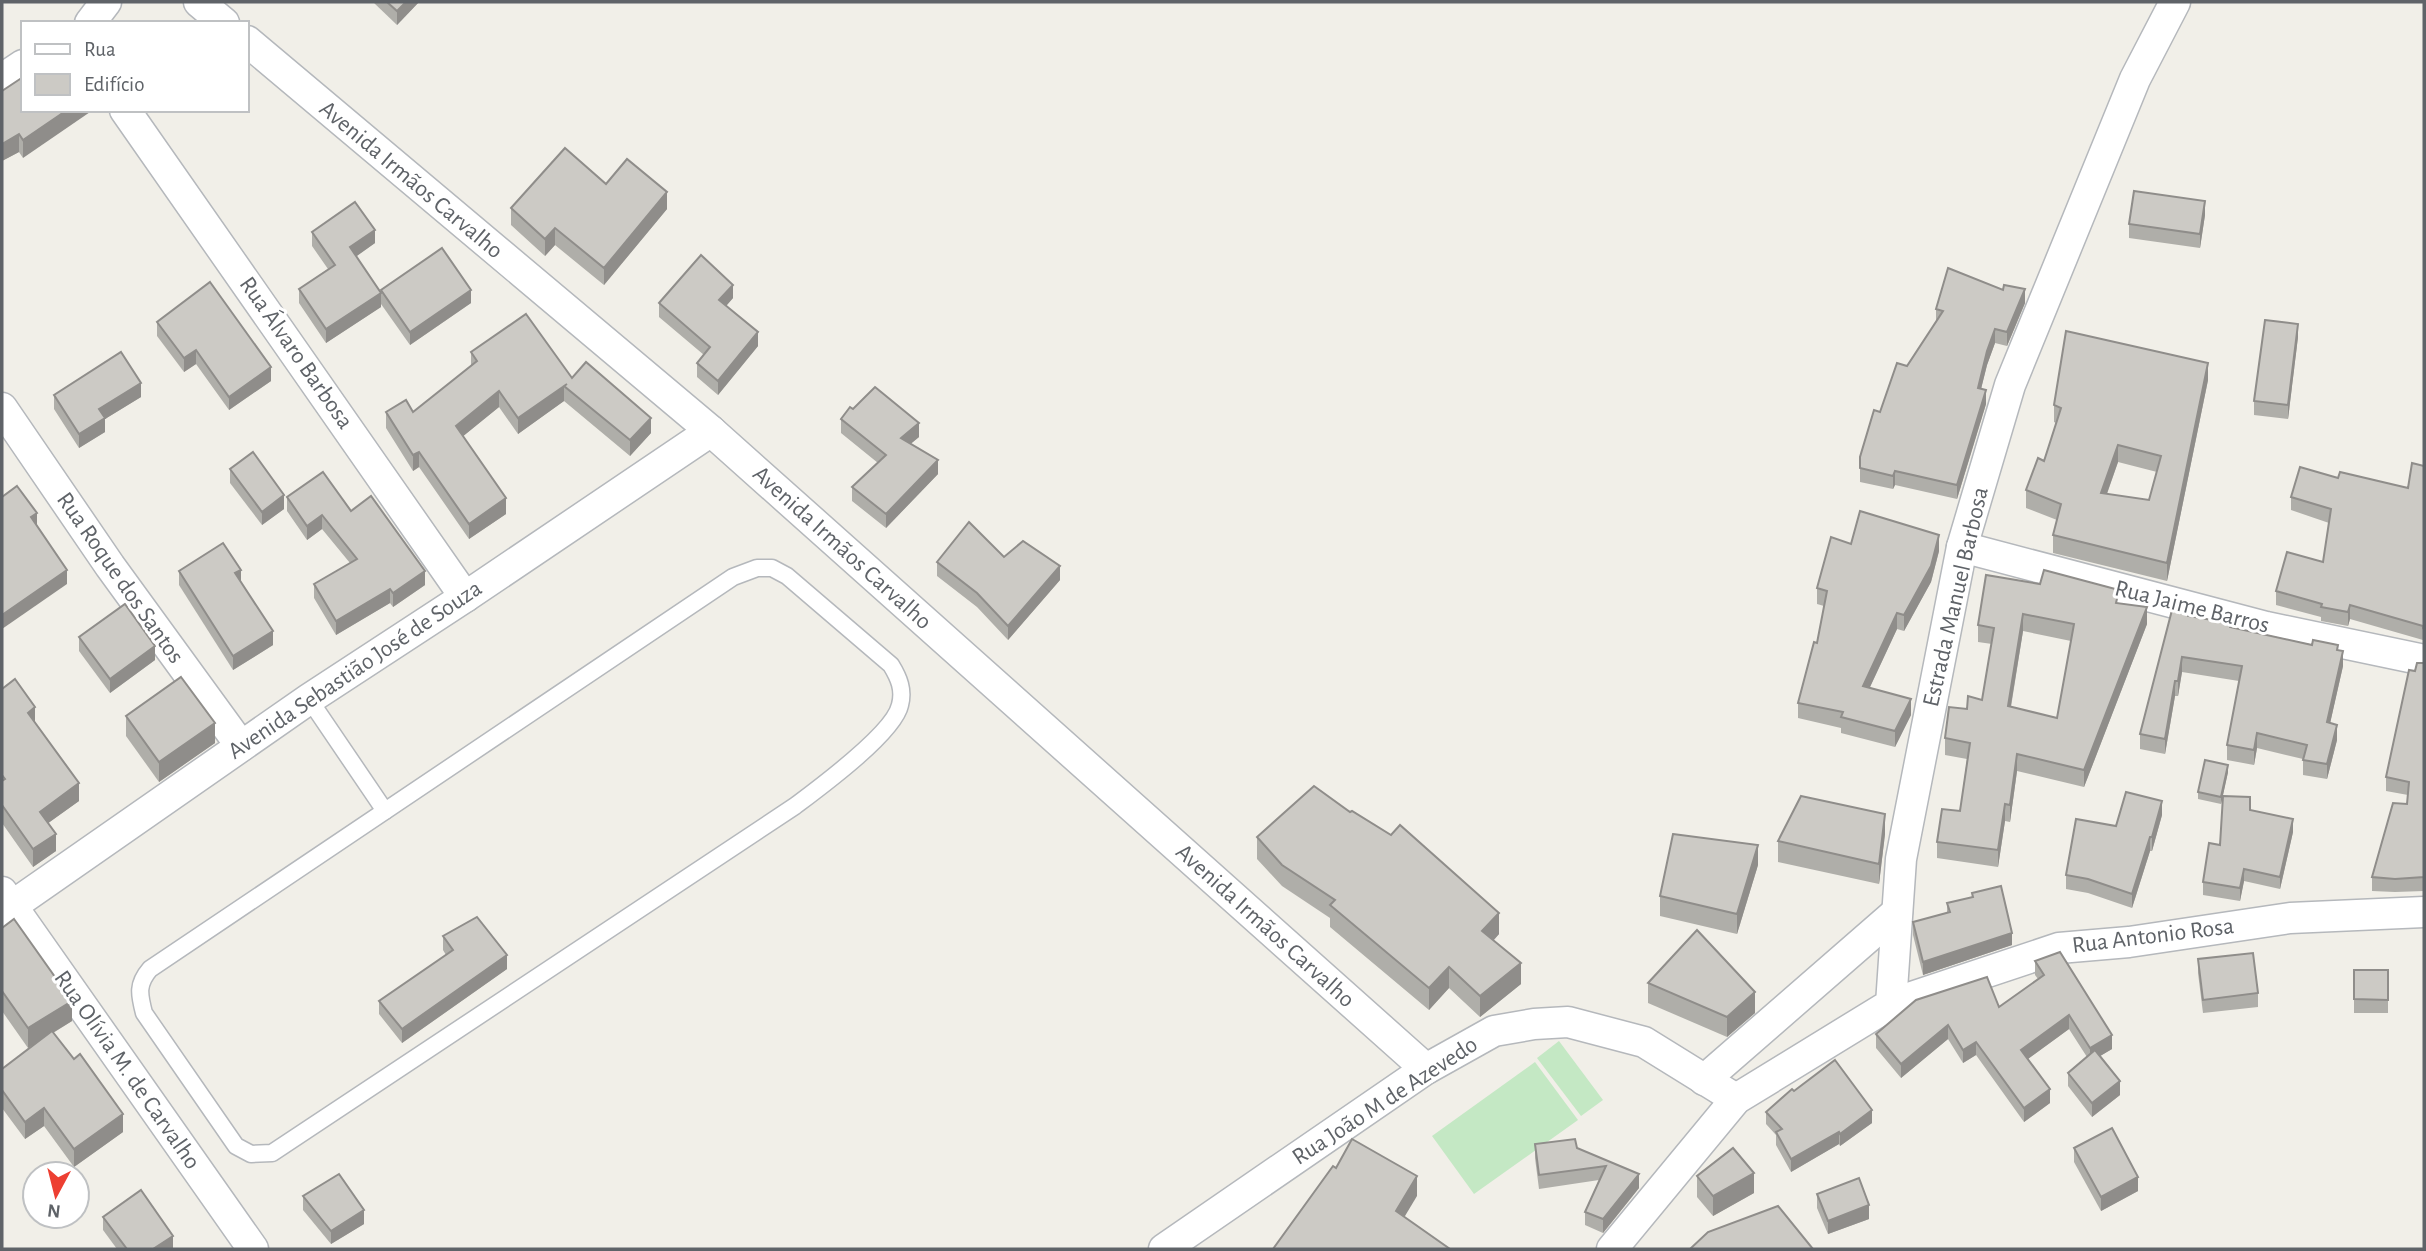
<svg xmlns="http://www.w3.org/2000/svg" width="2426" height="1251" viewBox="0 0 2426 1251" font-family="'Alegreya Sans',sans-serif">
<rect width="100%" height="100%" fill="#f1efe8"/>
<g fill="#c4e8c4">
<path d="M1559 1041 1603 1100 1581 1116 1537 1058Z"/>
<path d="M1535 1062 1578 1120 1474 1194 1432 1136Z"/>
</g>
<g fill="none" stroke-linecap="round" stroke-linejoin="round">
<defs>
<g id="service">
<path d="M757 568H772L787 576 891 665C899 678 904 690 900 705 894 733 819 788 795 806L272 1153 251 1154 236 1146 144 1013C139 994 137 984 150 969L733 577Z"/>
<path d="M309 699 385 811"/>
</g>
<g id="minor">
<path d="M199 2 224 23"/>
<path d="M90 23 106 2"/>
<path d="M247 41 711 431 1426 1069"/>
<path d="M2 79 23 65"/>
<path d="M125 110 465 597"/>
<path d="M2 408 110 566 241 746"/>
<path d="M1962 547 2266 627 2424 660"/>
<path d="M2 892 253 1249"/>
<path d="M2 913 309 699 465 597 711 431"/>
<path d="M1891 1004 2059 948 2129 942 2290 918 2424 912"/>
<path d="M1704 1080 1897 912"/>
<path d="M1164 1249 1426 1069 1494 1031 1534 1024 1568 1022 1644 1042 1736 1099"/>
<path d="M1612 1249 1736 1099 1891 1004 1901 859 1962 547 2010 385 2135 79 2175 2"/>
</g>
</defs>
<use href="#service" stroke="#b5b8bc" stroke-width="19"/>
<use href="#minor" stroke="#b5b8bc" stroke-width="33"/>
<use href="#service" stroke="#fff" stroke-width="16"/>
<use href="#minor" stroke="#fff" stroke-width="30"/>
</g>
<g fill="#afaea9" fill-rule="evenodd">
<path d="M373 2H419L397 25Z"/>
<path d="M23 77V158L19 152 2 161Z"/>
<path d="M606 184 667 209 604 285 555 245 545 256 511 225V208Z"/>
<path d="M2205 215 2200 248 2129 238V224Z"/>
<path d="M312 232 375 243 356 256 381 307 326 343 299 303V289L328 269 312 246Z"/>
<path d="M381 290 471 303 410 345 381 304Z"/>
<path d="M733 298 726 306 758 346 718 395 697 377V363L704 355 659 317V303Z"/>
<path d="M2025 303 2007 346 1995 343 1987 365 1981 389 1986 404 1957 499 1895 485 1893 489 1860 482V457L1880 412 1907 366 1936 322V309Z"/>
<path d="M157 322 271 381 229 410 196 364 184 372 157 336Z"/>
<path d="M2298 337 2288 419 2254 415V401Z"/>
<path d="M471 352 572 378 651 433 630 456 564 401 518 434 499 407 463 436 506 514 469 539 419 467 413 471 386 428V412H413L471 366Z"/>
<path d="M2208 380 2167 581 2053 553V535L2057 520 2026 508V490L2044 461 2056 423 2054 422V405ZM2118 462 2157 472 2149 500 2107 494Z"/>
<path d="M54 395 141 397 105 419V432L79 448 54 409Z"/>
<path d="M853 409 919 437 910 444 938 474 886 528 852 501V487L878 463 841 433V419Z"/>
<path d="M2424 466V642H2423V640L2350 619 2348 626 2321 621V617L2276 605V591L2323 562 2329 523 2291 510V497L2338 478 2408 488Z"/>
<path d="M230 469 284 509 262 525 230 483Z"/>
<path d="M287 497 351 511 425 585 393 607 390 603 336 635 314 598V584L350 563 322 529 307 540 287 511Z"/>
<path d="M1851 544 1939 551 1931 582 1904 631 1897 629 1870 687 1911 715 1895 747 1841 733V728L1798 718V703L1817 643 1824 606 1817 604V588Z"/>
<path d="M1004 557 1060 580 1008 640 977 607 937 576V562Z"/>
<path d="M179 571 273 645 233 670 179 585Z"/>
<path d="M1986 575 2119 603 2147 624 2084 787 2017 771 2010 822 2005 821 1998 867 1937 858V842L1960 811 1967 759 1945 755V738L1967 709 1982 700 1992 644 1978 642V625ZM2023 631 2071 641 2057 718 2011 707Z"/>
<path d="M2188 616 2230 627 2338 650 2343 666 2330 723 2337 740 2327 779 2303 775V759L2257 748 2254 765 2227 760V745L2239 681 2182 672 2178 696H2175L2165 754 2140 749V734Z"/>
<path d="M79 637 155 660 110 693 79 651Z"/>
<path d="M2424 663V891L2395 892 2372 891V877L2407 804 2408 795 2386 791V777L2415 671Z"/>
<path d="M2 689 35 723 79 801 48 823 56 851 33 867 2 823Z"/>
<path d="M126 716 215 743 159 782 126 736Z"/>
<path d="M2228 772 2221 804 2198 799V792Z"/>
<path d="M2250 810 2293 832 2280 889 2244 881 2240 901 2203 895V882L2220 845Z"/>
<path d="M2162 815 2152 851H2150L2132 908 2088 893 2066 889V875L2116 826Z"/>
<path d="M1885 834 1879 884 1778 862V841Z"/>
<path d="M1257 837 1499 934 1493 941 1521 984 1480 1017 1449 988 1429 1010 1330 927V918L1282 886 1257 859Z"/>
<path d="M1758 865 1737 934 1660 916V896Z"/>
<path d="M1972 893 2012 945 1923 975 1913 935V922L1947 913V903L1972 897Z"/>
<path d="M2 928 72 1021 53 1033 123 1132 74 1167 44 1126 25 1139 2 1108V1069L38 1042 28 1048 2 1011Z"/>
<path d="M443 936 507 969 402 1043 379 1014V1001L446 955 443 950Z"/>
<path d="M2198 959 2258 993V1007L2203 1013 2198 973Z"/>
<path d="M2035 961 2112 1049 2100 1056 2120 1095 2092 1117 2068 1086V1073L2087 1057 2069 1029 2028 1059 2050 1103 2024 1122 1976 1055 1963 1063 1948 1039 1901 1078 1876 1048V1034L1999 1007 2038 979 2035 975Z"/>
<rect x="2354" y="970" width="34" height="43"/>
<path d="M1648 983 1755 1013 1727 1037 1648 1003Z"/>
<path d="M1794 1091 1872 1123 1840 1146 1839 1144 1791 1172 1776 1145V1135L1766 1124V1112Z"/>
<path d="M1535 1144 1577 1148 1639 1188 1603 1233 1585 1225V1212L1599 1180 1539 1189 1535 1158Z"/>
<path d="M2074 1148 2138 1191 2101 1211 2074 1162Z"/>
<path d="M1697 1176 1754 1193 1713 1216 1697 1197Z"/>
<path d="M1817 1194 1869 1219 1828 1234 1817 1208Z"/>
<path d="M303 1196 364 1224 331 1244 303 1210Z"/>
<path d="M103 1217 173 1249H117L103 1230Z"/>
</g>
<g fill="#8f8d8a">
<path d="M406 2H419L397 25V11Z"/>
<path d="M67 110H93L23 158V140Z"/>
<path d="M19 134V152L2 161V144Z"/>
<path d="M667 192V209L604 285V268Z"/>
<path d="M2205 201V215L2200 248V234Z"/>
<path d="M555 228V245L545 256V239Z"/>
<path d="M375 230V243L350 261V247Z"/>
<path d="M733 285V298L719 314V300Z"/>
<path d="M2025 289V303L2007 346V332Z"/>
<path d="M471 290V303L410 345V332Z"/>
<path d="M381 293V307L326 343V329Z"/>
<path d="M2298 324V337L2288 419V405Z"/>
<path d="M1995 329V343L1987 365 1978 401V388L1987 351Z"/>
<path d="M758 332V346L718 395V381Z"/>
<path d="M196 350V364L184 372V358Z"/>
<path d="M2208 363V380L2167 581V563Z"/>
<path d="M271 367V381L229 410V397Z"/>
<path d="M141 383V397L105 419V432L79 448V434L99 409Z"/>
<path d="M567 384 564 386V401L518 434V418Z"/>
<path d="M1986 390V404L1957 499V485Z"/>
<path d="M499 391V407L456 442V426Z"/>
<path d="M651 418V433L630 456V440Z"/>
<path d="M919 423V437L901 452V438Z"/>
<path d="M2118 445V462L2101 510V493Z"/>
<path d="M419 452V467L413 471V455Z"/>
<path d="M938 460V474L886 528V514Z"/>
<path d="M1895 471V485L1893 489V476Z"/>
<path d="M284 495V509L262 525V512Z"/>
<path d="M506 498V514L469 539V524Z"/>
<path d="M37 513V527L31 517Z"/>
<path d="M322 515V529L307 540V526Z"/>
<path d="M1939 535V551L1931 582 1904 631V615Z"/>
<path d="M1060 566V580L1008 640V626Z"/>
<path d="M67 570V584L2 629V615Z"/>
<path d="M241 570V583L235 573Z"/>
<path d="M425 571V585L393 607V593Z"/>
<path d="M390 589V603L336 635V621Z"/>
<path d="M2350 605V619L2348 626V612Z"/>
<path d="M2147 607V624L2084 787V770Z"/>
<path d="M1897 613V629L1863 702V686Z"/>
<path d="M2023 614V631L2008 723V706Z"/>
<path d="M273 631V645L233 670V656Z"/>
<path d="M155 646V660L110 693V679Z"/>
<path d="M2343 651V666L2327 737V722Z"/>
<path d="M2182 657V672L2178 696V681Z"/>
<path d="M2175 681V696L2165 754V739Z"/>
<path d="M1911 699V715L1895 747V731Z"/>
<path d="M35 707V724L28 713Z"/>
<path d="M215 723V743L159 782V762Z"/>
<path d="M2337 725V740L2327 779V764Z"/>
<path d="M2257 733V748L2254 765V750Z"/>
<path d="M2017 754V771L2010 822V805Z"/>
<path d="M2228 765V772L2221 804V797Z"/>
<path d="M79 783V801L40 829V812Z"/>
<path d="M2162 801V815L2152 851V837Z"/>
<path d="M2005 804V821L1998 867V850Z"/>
<path d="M1885 814V834L1879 884V864Z"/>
<path d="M2293 819V832L2280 889V877Z"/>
<path d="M56 834V851L33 867V849Z"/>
<path d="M2150 837V851L2132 908V894Z"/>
<path d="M1758 845V865L1737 934V914Z"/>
<path d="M2244 869V881L2240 901V888Z"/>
<path d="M1499 913V934L1482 953V931Z"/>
<path d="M2012 933V945L1923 975V962Z"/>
<path d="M507 955V969L402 1043V1029Z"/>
<path d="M1521 963V984L1480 1017V996Z"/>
<path d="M1449 967V988L1429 1010V988Z"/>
<path d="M1755 992V1013L1727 1037V1017Z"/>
<path d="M72 1001V1021L28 1048V1028Z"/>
<path d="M2069 1015V1029L2021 1064V1050Z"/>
<path d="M1948 1025V1039L1901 1078V1064Z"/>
<path d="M2112 1035V1049L2090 1062V1048Z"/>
<path d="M1976 1042V1055L1963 1063V1050Z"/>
<path d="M2120 1081V1095L2092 1117V1103Z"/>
<path d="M2050 1089V1103L2024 1122V1108Z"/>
<path d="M44 1108V1126L25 1139V1122Z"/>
<path d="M1872 1110V1123L1840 1146V1134Z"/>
<path d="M123 1114V1132L74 1167V1149Z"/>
<path d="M1839 1132V1144L1791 1172V1159Z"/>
<path d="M1754 1173V1193L1713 1216V1196Z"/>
<path d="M1639 1174V1188L1603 1233V1219Z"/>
<path d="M1417 1176V1196L1396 1231V1211Z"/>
<path d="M2138 1177V1191L2101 1211V1197Z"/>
<path d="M1869 1205V1219L1828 1234V1221Z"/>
<path d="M364 1210V1224L331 1244V1231Z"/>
<path d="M173 1236V1249H153Z"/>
</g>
<g fill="#cccac5" stroke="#8f8d8a" stroke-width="2" fill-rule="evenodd">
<path d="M387 2H406L397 11Z"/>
<path d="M23 77V110H67L23 140 19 134 2 144V91Z"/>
<path d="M565 148 606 184 627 159 667 192 604 268 555 228 545 239 511 208Z"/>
<path d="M2134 191 2205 201 2200 234 2129 224Z"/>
<path d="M355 202 375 230 350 247 381 293 326 329 299 289 335 265 312 232Z"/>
<path d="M442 248 471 290 410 332 381 290Z"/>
<path d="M701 255 733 285 719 300 758 332 718 381 697 363 710 347 659 303Z"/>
<path d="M1948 268 2003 290 2004 285 2025 289 2007 332 1995 329 1987 351 1978 388 1986 390 1957 485 1895 471 1893 476 1860 468V457L1874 410 1880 412 1897 363 1907 366 1943 311 1936 309Z"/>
<path d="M210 282 271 367 229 397 196 350 184 358 157 322Z"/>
<path d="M526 314 572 378 586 362 651 418 630 440 564 386 567 384 518 418 499 391 456 426 506 498 469 524 419 452 413 455 386 412 406 400 413 412 477 361 471 352Z"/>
<path d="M2265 320 2298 324 2288 405 2254 401Z"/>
<path d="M2066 331 2208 363 2167 563 2053 535 2061 504 2026 490 2038 458 2044 461 2061 408 2054 405ZM2118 445 2161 456 2149 500 2101 493Z"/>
<path d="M121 352 141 383 99 409 105 418 79 434 54 395Z"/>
<path d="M875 387 919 423 901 438 938 460 886 514 852 487 886 455 841 419 850 407 853 409Z"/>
<path d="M253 452 284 495 262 512 230 469Z"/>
<path d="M2412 463 2424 466V629L2423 628V626L2350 605 2348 612 2321 607 2322 604 2276 591 2287 552 2323 562 2331 509 2291 497 2300 467 2338 478 2340 472 2408 488Z"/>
<path d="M323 472 351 511 371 496 425 571 393 593 390 589 336 621 314 584 357 559 322 515 307 526 287 497Z"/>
<path d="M17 486 37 513 31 517 67 570 2 615V497Z"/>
<path d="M1860 511 1939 535 1931 566 1904 615 1897 613 1863 686 1911 699 1895 731 1841 717 1843 712 1798 703 1814 642 1817 643 1827 591 1817 588 1831 537 1851 544Z"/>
<path d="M969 522 1004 557 1023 541 1060 566 1008 626 977 593 937 562Z"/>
<path d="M223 543 241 570 235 573 273 631 233 656 179 571Z"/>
<path d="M2044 570 2119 590 2116 603 2147 607 2084 770 2017 754 2010 805 2005 804 1998 850 1937 842 1942 809 1960 811 1970 743 1945 738 1949 707 1967 709 1968 696 1982 700 1994 628 1978 625 1986 575 2040 584ZM2023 614 2074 624 2057 718 2008 706Z"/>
<path d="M125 604 155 646 110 679 79 637Z"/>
<path d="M2172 610 2188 614V616L2230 623V627L2312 645 2313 640 2338 645 2337 650 2343 651 2327 722 2337 725 2327 764 2303 760 2307 745 2257 733 2254 750 2227 745 2242 666 2182 657 2178 681H2175L2165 739 2140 734Z"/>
<path d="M2417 663H2424V877L2395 879 2372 877 2393 803 2407 804 2409 782 2386 777 2409 670 2415 671Z"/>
<path d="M181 677 215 723 159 762 126 716Z"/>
<path d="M15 679 35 707 28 713 79 783 40 812 56 834 33 849 2 805V781L5 779 2 775V689Z"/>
<path d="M2205 760 2228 765 2221 797 2198 792Z"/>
<path d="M1314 786 1350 812 1352 811 1391 835 1400 825 1499 913 1482 931 1521 963 1480 996 1449 967 1429 988 1330 905 1335 900 1282 865 1257 837Z"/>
<path d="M2126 792 2162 801 2152 837H2150L2132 894 2088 879 2066 875 2076 819 2116 826Z"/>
<path d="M1801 796 1885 814 1879 864 1778 841Z"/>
<path d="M2223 796 2250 797V810L2293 819 2280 877 2244 869 2240 888 2203 882 2209 843 2220 845Z"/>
<path d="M1673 834 1758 845 1737 914 1660 896Z"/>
<path d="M2001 886 2012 933 1923 962 1913 922 1950 912 1947 903 1973 897 1972 893Z"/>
<path d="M477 917 507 955 402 1029 379 1001 453 950 443 936Z"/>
<path d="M14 919 72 1001 28 1028 2 991V928Z"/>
<path d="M1697 930 1755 992 1727 1017 1648 983Z"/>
<path d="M2060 952 2112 1035 2090 1048 2069 1015 2021 1050 2050 1089 2024 1108 1976 1042 1963 1050 1948 1025 1901 1064 1876 1034 1916 1000 1987 977 1999 1007 2044 975 2035 961Z"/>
<path d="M2253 953 2258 993 2203 1000 2198 959Z"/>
<path d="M2354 970H2388V1000L2354 999Z"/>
<path d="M52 1031 74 1059 80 1054 123 1114 74 1149 44 1108 25 1122 2 1090V1069Z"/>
<path d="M2095 1050 2120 1081 2092 1103 2068 1073Z"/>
<path d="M1835 1060 1872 1110 1840 1134 1839 1132 1791 1159 1776 1132 1782 1129 1766 1112 1792 1089 1794 1091Z"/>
<path d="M2112 1128 2138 1177 2101 1197 2074 1148Z"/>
<path d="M1352 1139 1417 1176 1396 1211 1450 1249H1273L1333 1166 1336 1168Z"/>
<path d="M1575 1139 1577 1148 1639 1174 1603 1219 1585 1212 1606 1166 1539 1175 1535 1144Z"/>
<path d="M1733 1148 1754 1173 1713 1196 1697 1176Z"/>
<path d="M339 1174 364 1210 331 1231 303 1196Z"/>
<path d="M1859 1178 1869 1205 1828 1221 1817 1194Z"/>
<path d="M141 1190 173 1236 153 1249H127L103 1217Z"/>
<path d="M1778 1206 1813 1249H1690L1708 1232Z"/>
</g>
<g text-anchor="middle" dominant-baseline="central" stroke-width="6" stroke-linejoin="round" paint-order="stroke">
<g font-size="24" fill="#5f6368" stroke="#fff">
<text transform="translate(411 180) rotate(40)">Avenida Irmãos Carvalho</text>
<text transform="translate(296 353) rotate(55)">Rua Álvaro Barbosa</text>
<text transform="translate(842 548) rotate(42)">Avenida Irmãos Carvalho</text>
<text transform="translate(120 578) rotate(55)">Rua Roque dos Santos</text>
<text transform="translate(1956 597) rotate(-77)">Estrada Manuel Barbosa</text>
<text transform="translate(2192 607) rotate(14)">Rua Jaime Barros</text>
<text transform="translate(355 670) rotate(-34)">Avenida Sebastião José de Souza</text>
<text transform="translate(1265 926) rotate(42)">Avenida Irmãos Carvalho</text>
<text transform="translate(2153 936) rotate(-7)">Rua Antonio Rosa</text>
<text transform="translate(127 1070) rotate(55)">Rua Olívia M. de Carvalho</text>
<text transform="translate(1385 1101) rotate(-33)">Rua João M de Azevedo</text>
</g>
</g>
<rect width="2426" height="1251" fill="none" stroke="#5f6368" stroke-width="7"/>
<rect x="21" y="21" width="228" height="91" fill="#ffffff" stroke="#bfc1c3" stroke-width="2"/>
<rect x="35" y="44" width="35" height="10" fill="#ffffff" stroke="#bfc1c3" stroke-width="2"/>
<text x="84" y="56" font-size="21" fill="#5f6368">Rua</text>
<rect x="35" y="74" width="35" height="21" fill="#cccac5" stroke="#bfc1c3" stroke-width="2"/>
<text x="84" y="91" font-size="21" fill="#5f6368">Edifício</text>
<g transform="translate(56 1195) rotate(187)"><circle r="33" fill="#ffffff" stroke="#bfc1c3" stroke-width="2"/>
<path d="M0-5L12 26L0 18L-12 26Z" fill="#ed3f32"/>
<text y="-10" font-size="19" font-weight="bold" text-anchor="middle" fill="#5f6368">N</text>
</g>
</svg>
